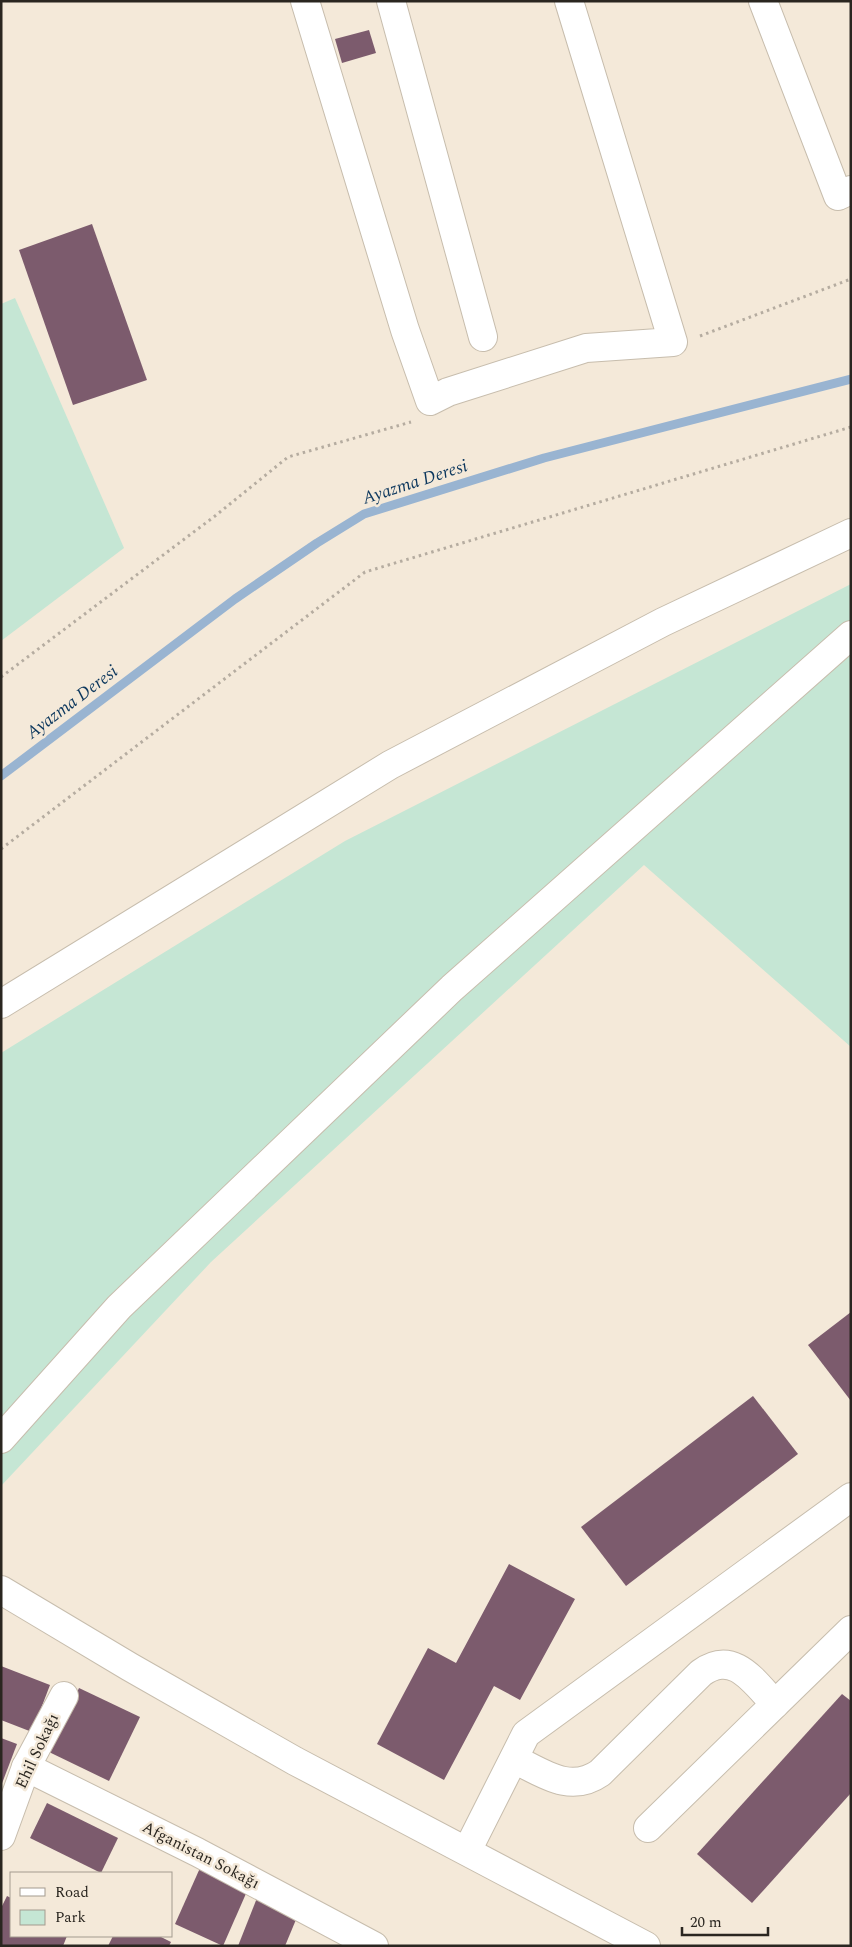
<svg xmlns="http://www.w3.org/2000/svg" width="852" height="1947" viewBox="0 0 852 1947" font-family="Spectral,serif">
<rect width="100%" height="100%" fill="#f4e9d9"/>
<g fill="#c5e6d4">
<path d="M15 298 124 548 1 641V304Z"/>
<path d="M851 584V1047L644 865 211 1262 1 1486V1053L345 841Z"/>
</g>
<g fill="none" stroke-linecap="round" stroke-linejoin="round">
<path stroke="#99b4d1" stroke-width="9" d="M1 776 235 599 317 543 364 514 544 458 851 379"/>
</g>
<g fill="#7c5b6d">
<path d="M369 30 376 53 342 63 335 39Z"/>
<path d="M92 224 147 380 73 405 19 250Z"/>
<path d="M851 1312V1401L808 1345Z"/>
<path d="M753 1396 798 1454 626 1586 581 1527Z"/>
<path d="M509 1564 575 1599 520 1700 494 1686 444 1780 377 1744 428 1648 456 1663Z"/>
<path d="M1 1666 50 1685 32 1732 1 1720Z"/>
<path d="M79 1688 140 1717 109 1781 49 1752Z"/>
<path d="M842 1694 851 1701V1793L752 1903 697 1854Z"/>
<path d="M1 1738 17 1744 1 1786Z"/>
<path d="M47 1803 118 1838 101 1873 30 1838Z"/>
<path d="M200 1868 248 1889 223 1946 175 1924Z"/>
<path d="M259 1893 300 1910 285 1946H238Z"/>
<path d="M7 1896 11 1898V1936H67L63 1946H1V1908Z"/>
<path d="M113 1936H159L171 1942 169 1946H108Z"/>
</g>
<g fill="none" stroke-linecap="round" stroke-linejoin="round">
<defs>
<g id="minor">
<path d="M305 1 405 330 430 401 448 392 586 348 673 342 569 1"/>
<path d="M391 1 483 337"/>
<path d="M763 1 838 196 851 190"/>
<path d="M1 1004 390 765 663 622 851 533"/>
<path d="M1 1439 119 1307 452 988 851 635"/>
<path d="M1 1590 130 1667 295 1761 646 1946"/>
<path d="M514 1759C543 1773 570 1794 600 1773L701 1673C734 1649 754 1682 775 1704"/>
<path d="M26 1767 197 1852 374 1946"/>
<path d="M648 1828 851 1630"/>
<path d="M1 1836 26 1767 64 1696"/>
<path d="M467 1851 526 1734 851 1497"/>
</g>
</defs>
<use href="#minor" stroke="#c7bdad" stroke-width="30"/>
<g stroke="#b5aca0" stroke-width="3" stroke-dasharray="2.5 4" stroke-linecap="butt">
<path d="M700 336 851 279"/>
<path d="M1 677 215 516 288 457 411 422"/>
<path d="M1 849 365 572 851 427"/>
</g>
<use href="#minor" stroke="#fff" stroke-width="28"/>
</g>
<g text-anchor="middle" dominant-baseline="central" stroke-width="5" stroke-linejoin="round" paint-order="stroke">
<g font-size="16" fill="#2a2620" stroke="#f4e9d9">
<text transform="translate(37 1751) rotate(-65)">Ehil Sokağı</text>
<text transform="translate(201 1855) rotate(27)">Afganistan Sokağı</text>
</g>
<g font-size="18" font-style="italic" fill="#0c375d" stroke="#f4e9d9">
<text transform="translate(415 482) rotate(-18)">Ayazma Deresi</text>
<text transform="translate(72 702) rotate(-37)">Ayazma Deresi</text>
</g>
</g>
<rect width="852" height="1947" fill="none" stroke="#2a2620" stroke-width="5"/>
<rect x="10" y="1872" width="162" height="65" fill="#f4e9d9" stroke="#a39b8f"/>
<rect x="20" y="1888" width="25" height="8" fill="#ffffff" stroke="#a39b8f"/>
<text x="55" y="1897" font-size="15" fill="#2a2620">Road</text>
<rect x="20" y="1910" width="25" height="15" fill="#c5e6d4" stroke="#a39b8f"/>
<text x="55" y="1922" font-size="15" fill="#2a2620">Park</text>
<path d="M682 1927v8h86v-8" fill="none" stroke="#2a2620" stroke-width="2.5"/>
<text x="690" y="1927" font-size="15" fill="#2a2620" stroke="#f4e9d9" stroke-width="4" paint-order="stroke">20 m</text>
</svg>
